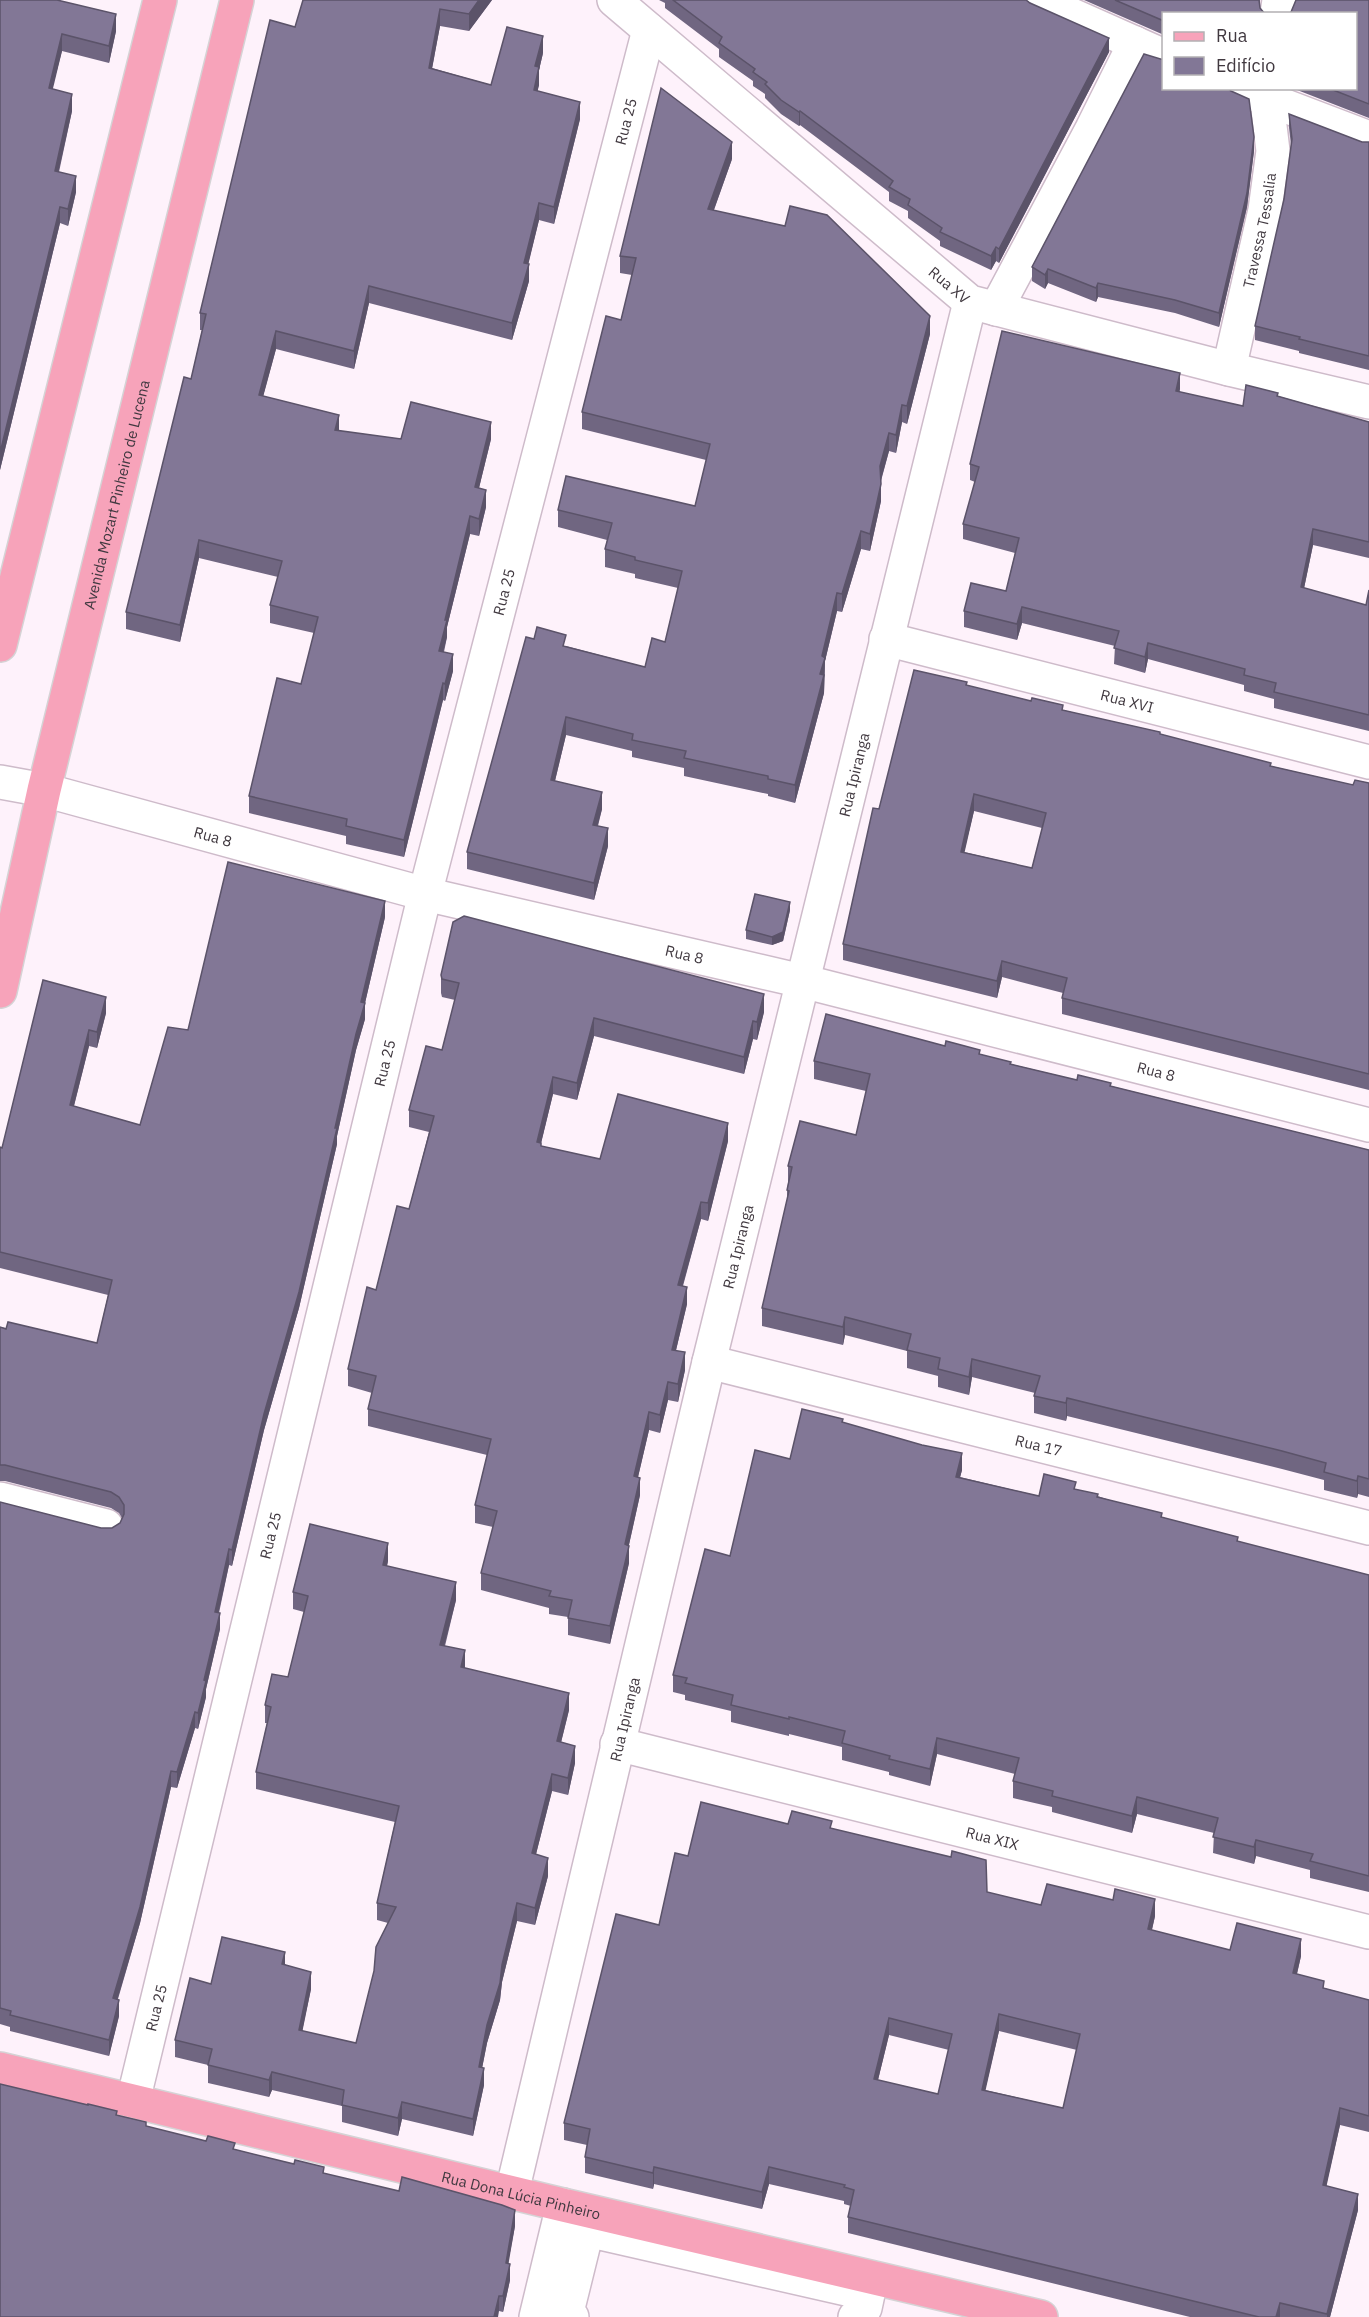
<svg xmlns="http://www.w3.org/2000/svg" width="1369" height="2317" viewBox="0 0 1369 2317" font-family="'IBM Plex Sans',sans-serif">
<rect width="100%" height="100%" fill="#fef2fb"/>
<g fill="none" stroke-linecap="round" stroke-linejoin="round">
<defs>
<g id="minor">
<path id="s1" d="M614 0 970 302 1229 369 1369 402"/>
<path d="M1038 0 1164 56"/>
<path d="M1277 14 1279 0"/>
<path d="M1238 88 1369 138"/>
<path d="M996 309 1092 129 1135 43"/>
<path id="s2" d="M1229 369 1265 210 1273 151 1267 101 1268 88"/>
<path id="s3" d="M886 639 1369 762"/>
<path id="s4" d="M0 782 44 790 425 894 802 981 1369 1125"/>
<path id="s5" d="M709 1362 1369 1528"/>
<path d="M0 1499 106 1526"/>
<path id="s6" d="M617 1744 1369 1932"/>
<path id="s7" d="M133 2101 425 894 649 30"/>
<path id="s8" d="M512 2192 709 1362 970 302"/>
<path d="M536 2317 563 2205"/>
<path d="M572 2317 567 2312 586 2235 600 2233 868 2294 865 2308 855 2317"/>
</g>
<g id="major">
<path d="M0 645 160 0"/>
<path id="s9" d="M0 991 44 790 237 0"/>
<path id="s10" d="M0 2069 563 2205 1041 2317"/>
</g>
</defs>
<use href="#minor" stroke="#cebbca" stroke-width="36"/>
<use href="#major" stroke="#d5d3d5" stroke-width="36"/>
<use href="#minor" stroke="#fff" stroke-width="33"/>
<use href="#major" stroke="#f7a3ba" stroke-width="33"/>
</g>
<g fill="#706681" fill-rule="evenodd">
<path d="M0 0 116 31 109 63 62 51 52 89 72 111 59 172 76 192 68 226 60 223 0 470Z"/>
<path d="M492 0 469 31 440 26 432 68 491 85 543 53 539 70V85L537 91 580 119 554 224 539 220 528 264 529 281 512 340 369 303 354 369 276 349 263 396 339 431 401 439H491L479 488 486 507 479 536 470 534 447 627V637L444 652 453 671 445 701 443 700 404 857 346 844V836L249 813V796L301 684 314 633 270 623V605L278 577 199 558 180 642 126 629V612L191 379 202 330H200V313L295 27Z"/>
<path d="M659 0H1026L1109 52 999 263 996 261 991 270 940 246V241L908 218V211L889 201V192L800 125 799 126 781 114 765 98V94L753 86V81L719 57V49L665 8V3Z"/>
<path d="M1084 0H1260L1259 5 1164 14V35Z"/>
<path d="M1369 0V118L1292 88H1356Z"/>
<path d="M1289 114 1362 142H1369V370L1299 353V351L1255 340V326L1284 199 1291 145 1289 128Z"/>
<path d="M1254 151 1247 207 1219 327 1175 313 1098 297 1096 302 1048 283 1045 289 1032 281V267Z"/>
<path d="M732 159 714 210 930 334 907 424 902 422 896 453 889 451 881 481V501L870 551 861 549 842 612 837 611 825 661 824 693 795 803 768 796V794L684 776V768L632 757V751L566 735 555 781 602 809 598 826 608 846 594 900 467 869V852L566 646 645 667 665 642 678 588 635 578V574L605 567V549L607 540 558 527V510L695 506 706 460 582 429V412L621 320 632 275 620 273V256Z"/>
<path d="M1180 389 1179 392 1243 406 1278 396 1369 422V558L1313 545 1304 588 1366 605 1369 590V731L1274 708V699L1244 691V685L1148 659 1145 673 1114 664 1115 646 1022 623 1017 640 964 627V611L1006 591 1015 553 963 539V524L975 482 970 480V464Z"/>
<path d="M967 686 1160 734 1271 766 1353 785 1369 783V1090L1062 1014V998L1063 993 1002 977 997 998 843 960V944L879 809ZM974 811 1042 828 1032 868 964 852Z"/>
<path d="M790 910 783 941 772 945 746 939V930Z"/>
<path d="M385 917 365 1003V1019L356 1050 337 1136V1144L299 1308 264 1430 232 1566 229 1565 219 1613 220 1629 206 1689V1697L198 1729 195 1728 177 1788 171 1787 140 1923 118 1999 119 2016 109 2056 10 2031V2027L0 2024V1502L101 1528H112L120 1523 122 1518 119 1513 111 1508 5 1481H0V1327L97 1343 108 1295 0 1268V1147L2 1148 43 980 106 1013 97 1048 89 1046 74 1106 140 1125 188 1030Z"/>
<path d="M441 975 764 1012 757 1040 753 1039 744 1074 594 1036 577 1100 553 1094 541 1143V1146L600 1159 728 1141 708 1221 701 1219 683 1286 687 1304 676 1350 685 1370 678 1402 668 1400 660 1433 649 1430 638 1477 640 1495 629 1545V1563L610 1644 568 1635V1617L549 1614V1608L481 1590V1573L493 1527 475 1523V1505L487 1455 368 1426V1409L372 1393 348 1386V1369L376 1290 409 1209 429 1132 409 1127V1110L442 1050 455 1000 442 997 441 993Z"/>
<path d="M945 1046 980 1054 1011 1064 1077 1080 1111 1086 1369 1150V1497L1358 1494 1357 1498 1324 1490V1480L1282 1469 1067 1416 1066 1421 1034 1413V1396L1035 1393 972 1377 969 1395 938 1387V1376L907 1368V1351L845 1335 843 1345 762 1326V1308L787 1201V1190L788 1183V1166L856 1135 866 1091 814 1079V1061Z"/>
<path d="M843 1423 962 1470 960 1477 1039 1496 1076 1489 1238 1542 1369 1575V1892L1310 1878V1870L1256 1856 1254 1864 1213 1853 1214 1833 1137 1814 1132 1833 1052 1812V1807L1013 1798V1781L1015 1774 937 1754 930 1786 889 1775V1772L842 1760V1747L789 1734V1736L731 1722V1711L685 1700V1695L673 1692V1675L730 1556Z"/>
<path d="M388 1561 387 1566 456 1600 445 1646 465 1668 569 1710 561 1742 575 1763 568 1795 552 1791 536 1854 548 1876 535 1925 517 1921 502 1982 500 2000 487 2043 482 2068 484 2085 473 2136 402 2119 398 2136 342 2122V2106L272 2090 269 2097 208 2083V2065L175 2057V2040L211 1984 285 1964 311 1989 302 2031 356 2043 388 1923 377 1920V1903L395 1822 256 1789V1772L267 1723H265V1705L288 1677 304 1612 293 1609V1592Z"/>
<path d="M788 1824 832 1828 987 1892 1041 1905 1155 1916 1152 1930 1230 1950 1301 1956 1297 1974 1324 1988 1369 2000V2132L1340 2125 1326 2186 1358 2210 1330 2317H1190L848 2233V2217L851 2206 844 2204V2201L769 2184 762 2209 654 2184 653 2189 585 2173V2157L587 2145 564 2140V2123L659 1925 688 1856ZM999 2031 1077 2050 1063 2108 985 2090ZM889 2035 949 2050 938 2094 878 2080Z"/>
<path d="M117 2115 146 2126 324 2173 515 2226 508 2263 510 2280 503 2312 499 2311Z"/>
</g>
<g fill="#5b5369">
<path d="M479 0H492L469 31V14Z"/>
<path d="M440 9V26L429 85V68Z"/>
<path d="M116 14V31L109 63V46Z"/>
<path d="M62 34V51L49 105V88Z"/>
<path d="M543 36V53L539 70V85L534 107 535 66Z"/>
<path d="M1109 38V52L999 263V249Z"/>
<path d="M72 94V111L55 187V171Z"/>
<path d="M580 102V119L554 224V207Z"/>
<path d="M800 111V125L799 126V112Z"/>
<path d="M1254 137V151L1247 207 1219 327V313Z"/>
<path d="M732 142V159L708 226V209Z"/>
<path d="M76 176V192L68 226V209Z"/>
<path d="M539 203V220L525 278 529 264V281L512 340V323L524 263Z"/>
<path d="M60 207V223L0 470V453Z"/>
<path d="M996 247V261L991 270V256Z"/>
<path d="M1048 269V283L1045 289V275Z"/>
<path d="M1098 283V297L1096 302V288Z"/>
<path d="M369 286V303L354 369V351Z"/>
<path d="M930 316V334L907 424V406Z"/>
<path d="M276 331V349L259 412V395Z"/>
<path d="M1180 373V389L1176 407V391Z"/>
<path d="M902 405V422L896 453V435Z"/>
<path d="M339 415V432L335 430Z"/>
<path d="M491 422V439L475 504V487Z"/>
<path d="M889 433V451L880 483V466Z"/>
<path d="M881 484V501L870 551V534Z"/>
<path d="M486 490V507L479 536V519Z"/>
<path d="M470 516V534L447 627V637L439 668V651L445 620Z"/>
<path d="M1313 529V545L1301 603V587Z"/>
<path d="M861 531V549L842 612V594Z"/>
<path d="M199 540V558L180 642V625Z"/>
<path d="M837 593V611L825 661 824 693 795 803V785L822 656Z"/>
<path d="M1022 607V623L1017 640V624Z"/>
<path d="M1148 643V659L1145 673V657Z"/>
<path d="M453 654V671L445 701V684Z"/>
<path d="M443 683V700L404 857V840Z"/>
<path d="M566 717V735L551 797V780Z"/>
<path d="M602 792V809L593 842V825Z"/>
<path d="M974 794V811L961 868V852Z"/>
<path d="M608 828V846L594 900V883Z"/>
<path d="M385 901V917L365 1003V1019L356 1050 337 1136V1144L299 1308 264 1430 232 1566V1550L264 1414 335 1128 361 1002Z"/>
<path d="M790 902V910L783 941 772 945V937Z"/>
<path d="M1002 961V977L997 998V981Z"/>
<path d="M764 994V1012L757 1040V1022Z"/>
<path d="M106 997V1013L97 1048V1032Z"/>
<path d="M594 1018V1036L577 1100V1083Z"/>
<path d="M753 1021V1039L744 1074V1057Z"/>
<path d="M89 1030V1046L70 1121V1105Z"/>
<path d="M553 1077V1094L537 1160V1142Z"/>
<path d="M728 1123V1141L708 1221V1203Z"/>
<path d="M701 1202V1219L678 1302V1285Z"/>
<path d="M687 1287V1304L672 1367V1350Z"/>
<path d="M845 1317V1335L843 1345V1327Z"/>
<path d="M685 1352V1370L678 1402V1384Z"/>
<path d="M972 1359V1377L969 1395V1377Z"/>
<path d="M668 1382V1400L660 1433V1415Z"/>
<path d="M1067 1398V1416L1066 1421V1403Z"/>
<path d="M649 1412V1430L634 1494V1476Z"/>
<path d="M962 1453V1470L956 1493V1477Z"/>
<path d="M1358 1476V1494L1357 1498V1481Z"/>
<path d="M640 1478V1495L625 1562V1544Z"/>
<path d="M388 1543V1561L383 1582V1565Z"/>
<path d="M629 1546V1563L610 1644V1626Z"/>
<path d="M229 1549V1565L215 1628V1612Z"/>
<path d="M456 1582V1600L440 1662V1645Z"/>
<path d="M220 1613V1629L206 1689V1697L198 1729V1713L204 1680Z"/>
<path d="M465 1650V1667L461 1684V1667Z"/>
<path d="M569 1693V1710L557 1759V1741Z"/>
<path d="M195 1712V1728L177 1788V1772Z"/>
<path d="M937 1738V1754L930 1786V1769Z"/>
<path d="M575 1746V1763L568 1795V1778Z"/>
<path d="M171 1771V1787L140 1923 113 2014V1998Z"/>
<path d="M552 1774V1791L532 1870V1853Z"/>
<path d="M1137 1797V1814L1132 1833V1816Z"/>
<path d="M1256 1840V1856L1254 1864V1847Z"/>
<path d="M548 1858V1876L535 1925V1908Z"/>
<path d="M1155 1899V1916L1148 1946V1929Z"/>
<path d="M517 1903V1921L502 1982 500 2000 487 2043 479 2084V2067L487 2025Z"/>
<path d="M1301 1939V1956L1293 1990V1973Z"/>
<path d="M285 1952V1969L282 1964Z"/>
<path d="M311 1972V1989L299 2048V2030Z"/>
<path d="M119 2000V2016L109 2056V2040Z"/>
<path d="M999 2014V2031L982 2106V2090Z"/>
<path d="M889 2018V2035L874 2096V2079Z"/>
<path d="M484 2068V2085L473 2136V2119Z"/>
<path d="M272 2072V2090L269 2097V2080Z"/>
<path d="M402 2102V2119L398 2136V2118Z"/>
<path d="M1340 2108V2125L1323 2202V2185Z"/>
<path d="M654 2167V2184L653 2189V2173Z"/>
<path d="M769 2167V2184L762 2209V2192Z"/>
<path d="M1358 2194V2210L1330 2317H1327V2314Z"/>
<path d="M515 2210V2226L506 2278V2263Z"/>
<path d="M510 2264V2280L503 2312V2296Z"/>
<path d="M499 2296V2311L498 2317H494Z"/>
<path d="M1280 2303V2317H1276Z"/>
</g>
<g fill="#827796" stroke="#5b5369" stroke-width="1.5" fill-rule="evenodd">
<path d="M0 0H57L116 14 109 46 62 34 49 88 72 94 55 171 76 176 68 209 60 207 0 453Z"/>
<path d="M303 0H479L469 14 440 9 429 68 491 85 507 27 543 36 535 66 539 67 534 90 580 102 554 207 539 203 524 263 529 264 512 323 369 286 354 351 276 331 259 395 339 415 335 430 401 439 411 402 491 422 475 487 486 490 479 519 470 516 445 620H447L439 651 453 654 445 684 443 683 404 840 346 826 347 819 249 796 277 678 301 684 318 617 270 605 282 561 199 540 180 625 126 612 184 377 191 379 206 314 200 313 270 20 295 27Z"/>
<path d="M673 0H1026L1030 3 1109 38 999 249 996 247 991 256 940 232 942 228 908 205 910 199 889 187 893 181 800 111 799 112 781 100 765 84 767 82 753 72 755 69 719 43 722 37Z"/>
<path d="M1115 0H1259L1260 8 1265 14H1164V21Z"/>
<path d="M1296 0H1369V104L1328 88H1356V14H1289L1291 12Z"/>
<path d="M1144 54 1164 60V88H1227L1231 91 1249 99 1254 137 1247 193 1219 313 1175 300 1098 283 1096 288 1048 269 1045 275 1032 267Z"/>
<path d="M661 88 732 142 708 209 785 226 790 206 827 215 930 316 907 406 902 405 896 435 889 433 880 466 881 484 870 534 861 531 842 594 837 593 822 656 825 658 820 674 824 675 795 785 768 779V776L684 758 686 751 632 740 633 734 566 717 551 780 602 792 593 825 608 828 594 883 467 852 526 637 534 639 537 627 566 635 563 646 645 667 652 638 665 642 682 571 635 560V557L605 549 612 523 558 510 566 476 695 506 710 444 582 412 606 316 621 320 636 258 620 256Z"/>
<path d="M1289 114 1362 142H1369V356L1299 339 1300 337 1255 326 1284 199 1292 139Z"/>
<path d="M1002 331 1180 373 1176 391 1243 406 1246 385 1278 393 1277 396 1369 422V542L1313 529 1301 587 1366 605 1369 590V715L1274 692 1276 683 1244 675 1245 669 1148 643 1145 657 1114 648 1119 631 1022 607 1017 624 964 611 971 583 1006 591 1019 538 963 524 979 467 970 464Z"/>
<path d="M914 670 967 682 966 685 1031 701 1032 698 1063 705 1062 710 1160 732V734L1271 763 1270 766 1353 785 1355 780 1369 783V1074L1062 998 1067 978 1002 961 997 981 843 944 873 808 879 809ZM974 794 1046 813 1032 868 961 852Z"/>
<path d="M228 862 385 901 361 1002 365 1003 356 1034 335 1128H337L299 1292 264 1414 232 1550 229 1549 215 1612 220 1613 204 1680 206 1681 198 1713 195 1712 177 1772 171 1771 140 1907 113 1998 119 2000 109 2040 10 2015 11 2011 0 2008V1502L101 1528H112L120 1523 124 1514V1505L119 1497 111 1492 5 1465H0V1327L6 1329 8 1322 97 1343 112 1280 0 1252V1147L2 1148 43 980 106 997 97 1032 89 1030 70 1105 140 1125 168 1027 188 1030Z"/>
<path d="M755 894 790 902 783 932 772 937 746 930Z"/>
<path d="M464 916 764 994 757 1022 753 1021 744 1057 594 1018 577 1083 553 1077 537 1142 541 1143V1146L600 1159 618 1094 728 1123 708 1203 701 1202 678 1285 687 1287 672 1350 685 1352 678 1384 668 1382 660 1415 649 1412 634 1476 640 1478 625 1544 629 1546 610 1626 568 1618 572 1600 549 1596 551 1591 481 1573 497 1511 475 1505 491 1439 368 1409 376 1376 348 1369 367 1287 376 1290 397 1206 409 1209 434 1116 409 1110 426 1046 442 1050 459 983 442 979 441 975 453 922Z"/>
<path d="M826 1014 945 1046 946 1041 980 1050 979 1054 1011 1062 1010 1064 1077 1080 1078 1075 1111 1083 1110 1086 1369 1150V1479L1358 1476 1357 1481 1324 1472 1326 1463 1282 1451 1067 1398 1066 1403 1034 1396 1040 1376 972 1359 969 1377 938 1369 940 1358 907 1350 911 1334 845 1317 843 1327 762 1308 789 1191 787 1190 792 1167 788 1166 800 1121 856 1135 870 1074 814 1061Z"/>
<path d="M802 1409 843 1419 842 1422 922 1445 962 1453 956 1477 1039 1496 1044 1474 1076 1482 1074 1489 1098 1494 1097 1497 1162 1513 1161 1517 1238 1537 1237 1541 1369 1575V1876L1310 1861 1313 1854 1256 1840 1254 1847 1213 1837 1218 1818 1137 1797 1132 1816 1052 1796 1053 1791 1013 1781 1019 1758 937 1738 930 1769 889 1759 890 1756 842 1743 845 1731 789 1717V1719L731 1705 733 1695 685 1683 687 1678 673 1675 705 1549 730 1556 755 1450 790 1459Z"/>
<path d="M310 1524 388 1543 383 1565 456 1582 440 1645 465 1650 461 1667 569 1693 557 1741 575 1746 568 1778 552 1774 532 1853 548 1858 535 1908 517 1903 502 1965 500 1983 487 2025 479 2067 484 2068 473 2119 402 2102 398 2118 342 2105 344 2090 272 2072 269 2080 208 2065 212 2049 175 2040 190 1978 211 1984 222 1937 285 1952 282 1964 311 1972 299 2030 356 2043 374 1971 376 1947 396 1907 377 1903 399 1806 256 1772 271 1707 265 1705 272 1674 288 1677 308 1596 293 1592Z"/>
<path d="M701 1802 788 1824 792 1811 832 1821 830 1828 951 1857 952 1851 986 1860 987 1892 1041 1905 1047 1884 1113 1900 1115 1889 1155 1899 1148 1929 1230 1950 1237 1923 1301 1939 1293 1973 1324 1981 1323 1988 1369 2000V2116L1340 2108 1323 2185 1358 2194 1327 2314 1280 2303 1276 2317H1259L848 2217 854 2190 844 2187 845 2185 769 2167 762 2192 654 2167 653 2173 585 2157 590 2129 564 2123 616 1914 659 1925 675 1853 688 1856ZM999 2014 1080 2034 1063 2108 982 2090ZM889 2018 952 2034 938 2094 874 2079Z"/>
<path d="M0 2084 88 2105V2104L117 2111 116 2115 146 2122V2126L206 2141 208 2136 235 2143 233 2149 294 2164 295 2160 324 2167 323 2173 399 2191 402 2177 502 2205 515 2210 506 2263 510 2264 503 2296H499L494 2317H0Z"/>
</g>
<g text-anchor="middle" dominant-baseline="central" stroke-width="6" stroke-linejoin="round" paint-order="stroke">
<g font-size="15" fill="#413940" stroke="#fff">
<text stroke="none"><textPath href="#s7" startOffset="2040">Rua 25</textPath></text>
<text stroke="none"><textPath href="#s2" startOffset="142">Travessa Tessalia</textPath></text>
<text stroke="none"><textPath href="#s1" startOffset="440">Rua XV</textPath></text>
<text stroke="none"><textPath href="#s9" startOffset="510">Avenida Mozart Pinheiro de Lucena</textPath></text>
<text stroke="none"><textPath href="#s7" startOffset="1554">Rua 25</textPath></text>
<text stroke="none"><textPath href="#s3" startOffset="249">Rua XVI</textPath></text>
<text stroke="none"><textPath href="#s8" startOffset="1458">Rua Ipiranga</textPath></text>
<text stroke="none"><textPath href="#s4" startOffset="220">Rua 8</textPath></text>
<text stroke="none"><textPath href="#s4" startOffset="706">Rua 8</textPath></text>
<text stroke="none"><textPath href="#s7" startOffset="1068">Rua 25</textPath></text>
<text stroke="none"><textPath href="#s4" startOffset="1192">Rua 8</textPath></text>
<text stroke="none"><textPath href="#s8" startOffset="972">Rua Ipiranga</textPath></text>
<text stroke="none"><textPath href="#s5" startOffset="340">Rua 17</textPath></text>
<text stroke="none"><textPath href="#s7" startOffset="582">Rua 25</textPath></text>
<text stroke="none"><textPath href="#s8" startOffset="486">Rua Ipiranga</textPath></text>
<text stroke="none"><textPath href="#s6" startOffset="387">Rua XIX</textPath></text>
<text stroke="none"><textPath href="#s7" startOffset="96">Rua 25</textPath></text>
<text stroke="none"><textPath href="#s10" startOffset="536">Rua Dona Lúcia Pinheiro</textPath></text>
</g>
</g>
<rect x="1162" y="12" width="195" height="78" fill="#ffffff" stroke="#b3b0b3" stroke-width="1.5"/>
<rect x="1174" y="32" width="30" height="9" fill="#f7a3ba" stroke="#b3b0b3" stroke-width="1.5"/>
<text x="1216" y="42" font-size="18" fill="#413940">Rua</text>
<rect x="1174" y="57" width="30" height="18" fill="#827796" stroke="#b3b0b3" stroke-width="1.5"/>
<text x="1216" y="72" font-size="18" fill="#413940">Edifício</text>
</svg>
